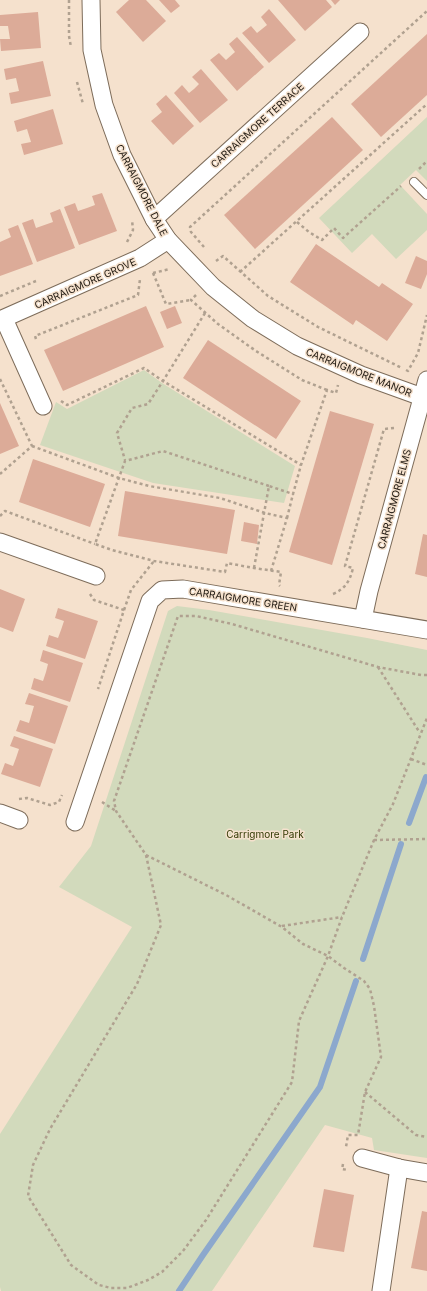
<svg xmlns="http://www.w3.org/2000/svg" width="427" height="1291" viewBox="0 0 427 1291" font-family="Inter,sans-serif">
<rect width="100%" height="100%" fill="#f5e1cd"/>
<g fill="#d2dabc">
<path d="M427 117V181L416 170 400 185 427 214V230L396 259 372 234 352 253 319 218Z"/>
<path d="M144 370 162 383 295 466 284 503 153 483 40 445 56 402 67 409Z"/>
<path d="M177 606 209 610 367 638 427 650V1158L374 1150 372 1138 325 1125 212 1291H1L0 1287V1134L132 927 59 887 91 846 168 611Z"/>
</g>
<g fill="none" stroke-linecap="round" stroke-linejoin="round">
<g stroke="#8ca8cd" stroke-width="6">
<path d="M409 823 426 777"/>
<path d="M363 959 401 844"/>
<path d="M179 1291 203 1255 320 1087 356 981"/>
</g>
</g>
<g fill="#dcab98">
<path d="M129 0H146L166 21 143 42 116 12Z"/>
<path d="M159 0H175L180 6 171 13Z"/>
<path d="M278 0H326L332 7 305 31Z"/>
<path d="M331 0H340L335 5Z"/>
<path d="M269 9 296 40 269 63 242 33 251 26 257 33 267 25 261 17Z"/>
<path d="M38 12 41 48 1 51 0 39H10L8 26H0V15Z"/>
<path d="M427 34V95L381 137 351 104Z"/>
<path d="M237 37 264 67 237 91 210 60 219 53 226 60 235 52 229 44Z"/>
<path d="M43 61 51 96 11 104 9 93 19 91 16 78 6 80 4 69Z"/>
<path d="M201 69 228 100 200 123 174 93 182 85 189 93 194 89 199 84 192 77Z"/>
<path d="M166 95 194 126 173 145 151 121 162 112 156 104Z"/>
<path d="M53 109 63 144 24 155 21 144 31 142 27 129 17 132 14 121Z"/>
<path d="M332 117 363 150 255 249 224 215Z"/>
<path d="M102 193 117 231 79 245 64 207 75 203 78 211 87 208 95 205 92 196Z"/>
<path d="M60 209 75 248 37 262 22 223 33 219 36 228 53 222 50 213Z"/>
<path d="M18 225 33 264 0 276V242L11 237 8 229Z"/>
<path d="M316 244 379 287 382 283 413 304 387 341 356 320 353 325 290 282Z"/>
<path d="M416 256 427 261V274L421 289 405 283Z"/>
<path d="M146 306 164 347 63 391 44 350Z"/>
<path d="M175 306 182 323 167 329 160 312Z"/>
<path d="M208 340 301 401 276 439 183 378Z"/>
<path d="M0 403 19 446 0 454Z"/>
<path d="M330 411 374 424 332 565 289 552Z"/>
<path d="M33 459 105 484 90 527 19 502Z"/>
<path d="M125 491 235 510 227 554 118 536Z"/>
<path d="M244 522 259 525 257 544 241 541Z"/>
<path d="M423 534 427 535V577L415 574Z"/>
<path d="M0 589 25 599 13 632 0 627Z"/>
<path d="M58 608 98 621 85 659 46 646 49 635 58 638 61 630 64 621 55 618Z"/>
<path d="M43 650 83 663 70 702 31 689 34 678 43 681 46 672 48 664 40 661Z"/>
<path d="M29 693 68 706 55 744 16 731 20 720 29 723 34 706 25 704Z"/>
<path d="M14 736 53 749 40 787 1 774 5 763 13 766 16 758 19 749 10 746Z"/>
<path d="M324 1189 354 1195 344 1252 313 1247Z"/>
<path d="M422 1211 427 1212V1271L411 1268Z"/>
</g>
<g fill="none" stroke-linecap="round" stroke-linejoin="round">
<defs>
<path id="lane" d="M414 182 427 195"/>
<g id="street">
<path d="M91 0 92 50 104 105 122 155 154 219 168 240 213 287 253 319 297 346 361 375 422 397"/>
<path d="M154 219 360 32"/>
<path d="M4 319 43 406"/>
<path d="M0 320 140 258 168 240"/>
<path d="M0 542 96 576"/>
<path d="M363 619 369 591 427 380"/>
<path d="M0 813 19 820"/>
<path d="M75 822 150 601 162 590 183 589 427 630"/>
<path d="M362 1158 399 1168 427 1173"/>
<path d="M381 1291 399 1168"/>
</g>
</defs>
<use href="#lane" stroke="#7d6c5a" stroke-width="10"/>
<use href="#street" stroke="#7d6c5a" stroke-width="19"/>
<g stroke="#b0a190" stroke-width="2.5" stroke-dasharray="3 3" stroke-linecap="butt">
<path d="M69 0V36L71 47"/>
<path d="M77 82 83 104"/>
<path d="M419 169 427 161"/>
<path d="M297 222 309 232 322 240 334 228 343 238 401 186"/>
<path d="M127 242 133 230 132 220"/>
<path d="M204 247 191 232 190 227 427 11"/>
<path d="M216 261 223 256 268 296 318 327 402 368"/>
<path d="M240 272 427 104"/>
<path d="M153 273 170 269"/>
<path d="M153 273 166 304 191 300"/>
<path d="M196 295 191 300 218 324 256 351 302 380 327 390"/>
<path d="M0 296 36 281"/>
<path d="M205 313 163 381 301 465"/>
<path d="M36 339 35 336 138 295 140 279H141"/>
<path d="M406 370 408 371 418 353 427 315"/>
<path d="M0 379 32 446 0 474"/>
<path d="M61 401 67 405 144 368 163 381 148 404 132 408 117 433 125 460"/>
<path d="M32 446 119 478 149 486 220 498 265 513 287 518 271 571"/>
<path d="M269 486 163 451 125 461 95 544 112 550 154 561 225 572 227 563 254 568 281 572 279 585 280 586"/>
<path d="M0 516 5 511 95 544"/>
<path d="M287 518 293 494"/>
<path d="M254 568 269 486 293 494 301 465 327 390 336 393 338 385"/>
<path d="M90 594 94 600 124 610 98 689"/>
<path d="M333 594C345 589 350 581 353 568L345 566 384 429 394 428"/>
<path d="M124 610 131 590 154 561"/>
<path d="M378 667 420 733"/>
<path d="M427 675H421L378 667 232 624 196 616H178L114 801 116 811 146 855 161 925 137 984 50 1129 33 1165 28 1196 71 1265 99 1285 111 1288H127L148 1280 162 1272 183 1251 206 1220 292 1082 299 1021 328 956 342 917 374 840 393 804 427 718"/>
<path d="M411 759 427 765"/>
<path d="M19 799 27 798 50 805 59 802 62 795"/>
<path d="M102 802 116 811"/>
<path d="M374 840 427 839"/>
<path d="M146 855 226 895 282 927 303 944 328 956 344 968 364 981 370 989 374 1006 381 1057 365 1092 358 1135H348L346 1147"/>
<path d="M282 926 342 917"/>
<path d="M365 1092 416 1135 427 1137"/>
<path d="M343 1164 342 1169 348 1170"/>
</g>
<use href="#lane" stroke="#fff" stroke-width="8"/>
<use href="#street" stroke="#fff" stroke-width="17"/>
</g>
<g text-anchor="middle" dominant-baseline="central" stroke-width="3" stroke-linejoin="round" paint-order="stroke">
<g font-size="10" fill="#211a12" stroke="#f5e1cd">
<text transform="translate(257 125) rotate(-42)">CARRAIGMORE TERRACE</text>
<text transform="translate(142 190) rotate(63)">CARRAIGMORE DALE</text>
<text transform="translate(85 283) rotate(-24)">CARRAIGMORE GROVE</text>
<text transform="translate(359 372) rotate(22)">CARRAIGMORE MANOR</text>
<text transform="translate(394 499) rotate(-75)">CARRAIGMORE ELMS</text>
<text transform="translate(243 599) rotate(9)">CARRAIGMORE GREEN</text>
</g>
<g font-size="10" fill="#313a03" stroke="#f5e1cd">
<text x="265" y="834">Carrigmore Park</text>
</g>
</g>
</svg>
